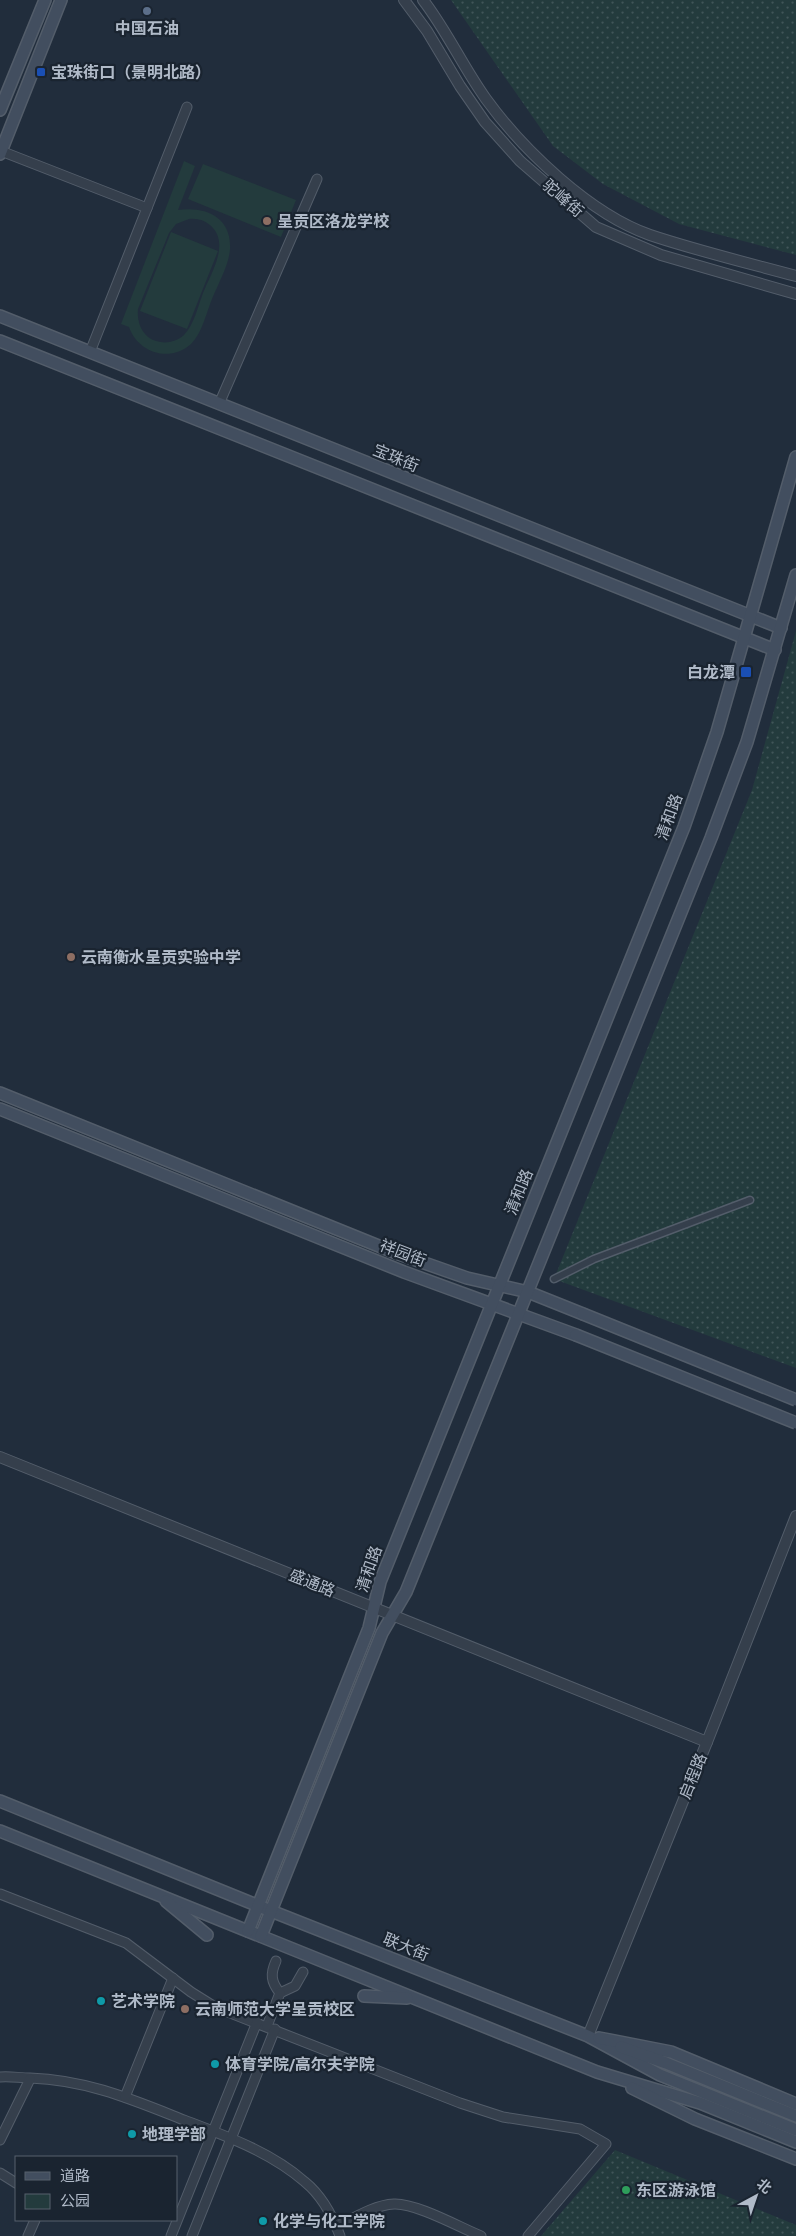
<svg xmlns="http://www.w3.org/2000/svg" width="796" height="2236" viewBox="0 0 796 2236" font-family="Cabin,'Noto Sans SC',sans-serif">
<defs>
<pattern id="green-dots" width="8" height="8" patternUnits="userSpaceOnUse" patternTransform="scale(1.25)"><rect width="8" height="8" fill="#233b3d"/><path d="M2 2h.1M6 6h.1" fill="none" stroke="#405558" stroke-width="1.8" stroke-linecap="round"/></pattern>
</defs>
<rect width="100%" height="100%" fill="#212d3c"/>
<g fill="url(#green-dots)">
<path d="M451 0H796V255L679 224 603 184 553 146Z"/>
<path d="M796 631V1368L554 1279 752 790Z"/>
<path d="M615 2150 796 2225V2236H541Z"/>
</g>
<g fill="#233b3d" fill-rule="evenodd">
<path d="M184 161 195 166 178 210C205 206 232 217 230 249 229 265 218 284 212 299 206 314 202 333 191 344 170 363 138 353 129 327L121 324ZM189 219C197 218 204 220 210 225 231 243 211 273 203 293 198 306 194 325 184 335 174 344 159 345 148 337 140 330 137 320 138 309L169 233 176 224Z"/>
<path d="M203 164 296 200 281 237 188 199Z"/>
<path d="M171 232 218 251 187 329 140 311Z"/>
</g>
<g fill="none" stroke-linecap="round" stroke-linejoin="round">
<defs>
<path id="pedestrian" d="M554 1279 594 1259 750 1200"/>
<g id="minor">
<path d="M1 151 147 208"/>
<path d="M90 352 187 107"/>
<path d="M219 404 317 179"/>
<path d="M0 1894 126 1943 191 1992 215 2007 460 2103 503 2117 580 2129 606 2144 528 2236"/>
<path d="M276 1961C270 1974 271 1982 280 1993"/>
<path d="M280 1993 295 1986 303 1972"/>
<path d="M267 2026 280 1993"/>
<path d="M0 2077C10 2076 20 2078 30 2078 87 2080 131 2099 184 2120 226 2136 271 2152 305 2182 321 2195 333 2217 340 2236"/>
<path d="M125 2097 173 1978"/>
<path d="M0 2140 30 2079"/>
<path d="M0 2173 16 2183"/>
<path d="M336 2227C354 2218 374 2205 394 2204 416 2203 459 2227 481 2236"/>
<path d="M28 2236 35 2220"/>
<path d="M171 2236 257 2022"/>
<path d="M192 2236 275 2029"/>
</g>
<g id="tertiary">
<path d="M404 0 427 31 460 86 485 122 520 161 596 227 661 255 796 294"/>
<path d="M423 0C447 31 463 67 486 99 523 150 590 214 650 235 698 251 748 263 796 276"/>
<path d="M0 1457 707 1742"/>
<path d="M588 2036 707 1742 796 1516"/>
</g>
<g id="secondary">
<path d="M0 110 45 0"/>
<path d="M0 154 61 0"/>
<path d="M0 316 781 628"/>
<path d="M0 341 775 650"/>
<path d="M0 1093 396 1253 467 1278 528 1292 583 1314"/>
<path d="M0 1109 404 1272 576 1335"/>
<path d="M0 1801 271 1911 588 2036 660 2075 796 2130"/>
<path d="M0 1831 597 2072 700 2103 796 2142"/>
<path d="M166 1901 207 1935"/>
<path d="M248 1931 369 1628 380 1582 684 827 717 732 796 457"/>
<path d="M261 1936 382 1633 406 1592 711 838 747 742 796 575"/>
<path d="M364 1996 407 1998"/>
<path d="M599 2038 671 2052 796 2104"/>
<path d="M621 2047 666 2063 796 2116"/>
<path d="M632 2088 695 2119 796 2159"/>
</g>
</defs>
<use href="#pedestrian" stroke="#535d6a" stroke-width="9"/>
<use href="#minor" stroke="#535d6a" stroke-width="11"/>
<use href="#tertiary" stroke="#535d6a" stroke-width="12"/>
<use href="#secondary" stroke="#535d6a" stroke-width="14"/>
<use href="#pedestrian" stroke="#353f4c" stroke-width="6"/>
<use href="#minor" stroke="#353f4c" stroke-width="9"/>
<use href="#tertiary" stroke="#353f4c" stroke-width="10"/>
<use href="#secondary" stroke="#424e5f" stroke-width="11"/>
<defs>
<g id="secondary-bridge">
<path d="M583 1314 796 1400"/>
<path d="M576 1335 796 1423"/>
</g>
</defs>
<use href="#secondary-bridge" stroke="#535d6a" stroke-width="14" stroke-linecap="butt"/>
<use href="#secondary-bridge" stroke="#424e5f" stroke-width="11"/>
</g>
<circle fill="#5c6f8a" stroke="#1a2430" stroke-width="2" cx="147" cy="11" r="5"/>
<g fill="#1a4fb4" stroke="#1a2430" stroke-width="2">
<rect x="36" y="67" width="10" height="10" rx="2.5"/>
<rect x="740" y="666" width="12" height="12" rx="2.5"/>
</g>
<g fill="#8d6e63" stroke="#1a2430" stroke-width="2">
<circle cx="267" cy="221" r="5"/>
<circle cx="71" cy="957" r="5"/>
<circle cx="185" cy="2009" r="5"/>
</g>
<g fill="#0f9aa8" stroke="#1a2430" stroke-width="2">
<circle cx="101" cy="2001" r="5"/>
<circle cx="215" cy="2064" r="5"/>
<circle cx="132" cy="2134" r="5"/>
<circle cx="263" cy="2221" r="5"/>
</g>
<circle fill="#2e9e5b" stroke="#1a2430" stroke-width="2" cx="626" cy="2190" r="5"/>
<g text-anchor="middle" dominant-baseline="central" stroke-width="4.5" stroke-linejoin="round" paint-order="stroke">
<g font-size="16" font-weight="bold" fill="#b0bac8" stroke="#1a2430" text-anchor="start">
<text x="147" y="28" text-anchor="middle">中国石油</text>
<text x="51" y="72">宝珠街口（景明北路）</text>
<text x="277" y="221">呈贡区洛龙学校</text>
<text x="735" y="672" text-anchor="end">白龙潭</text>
<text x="81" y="957">云南衡水呈贡实验中学</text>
<text x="111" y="2001">艺术学院</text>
<text x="195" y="2009">云南师范大学呈贡校区</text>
<text x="225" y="2064">体育学院/高尔夫学院</text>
<text x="142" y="2134">地理学部</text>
<text x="636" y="2190">东区游泳馆</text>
<text x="273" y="2221">化学与化工学院</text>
</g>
<g font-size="16" fill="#b0bac8" stroke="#1a2430">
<text transform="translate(563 198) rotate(41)">驼峰街</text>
<text transform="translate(396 458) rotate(22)">宝珠街</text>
<text transform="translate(669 817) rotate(-70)">清和路</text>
<text transform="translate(519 1192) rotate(-68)">清和路</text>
<text transform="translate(403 1253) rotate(21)">祥园街</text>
<text transform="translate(369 1569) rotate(-71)">清和路</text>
<text transform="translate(312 1583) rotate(22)">盛通路</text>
<text transform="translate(693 1776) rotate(-68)">启程路</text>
<text transform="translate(406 1947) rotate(22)">联大街</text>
</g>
</g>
<rect x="15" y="2156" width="162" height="65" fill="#1a2430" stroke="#56606d"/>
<rect x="25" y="2172" width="25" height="8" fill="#424e5f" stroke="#56606d"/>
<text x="60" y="2181" font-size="15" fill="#b0bac8">道路</text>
<rect x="25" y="2194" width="25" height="15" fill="#233b3d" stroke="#56606d"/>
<text x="60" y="2206" font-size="15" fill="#b0bac8">公园</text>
<g transform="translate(756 2196) rotate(40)" stroke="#1a2430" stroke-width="4" paint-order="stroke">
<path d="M0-4L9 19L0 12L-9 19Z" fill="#b0bac8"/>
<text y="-8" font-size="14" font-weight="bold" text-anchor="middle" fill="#b0bac8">北</text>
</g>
</svg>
